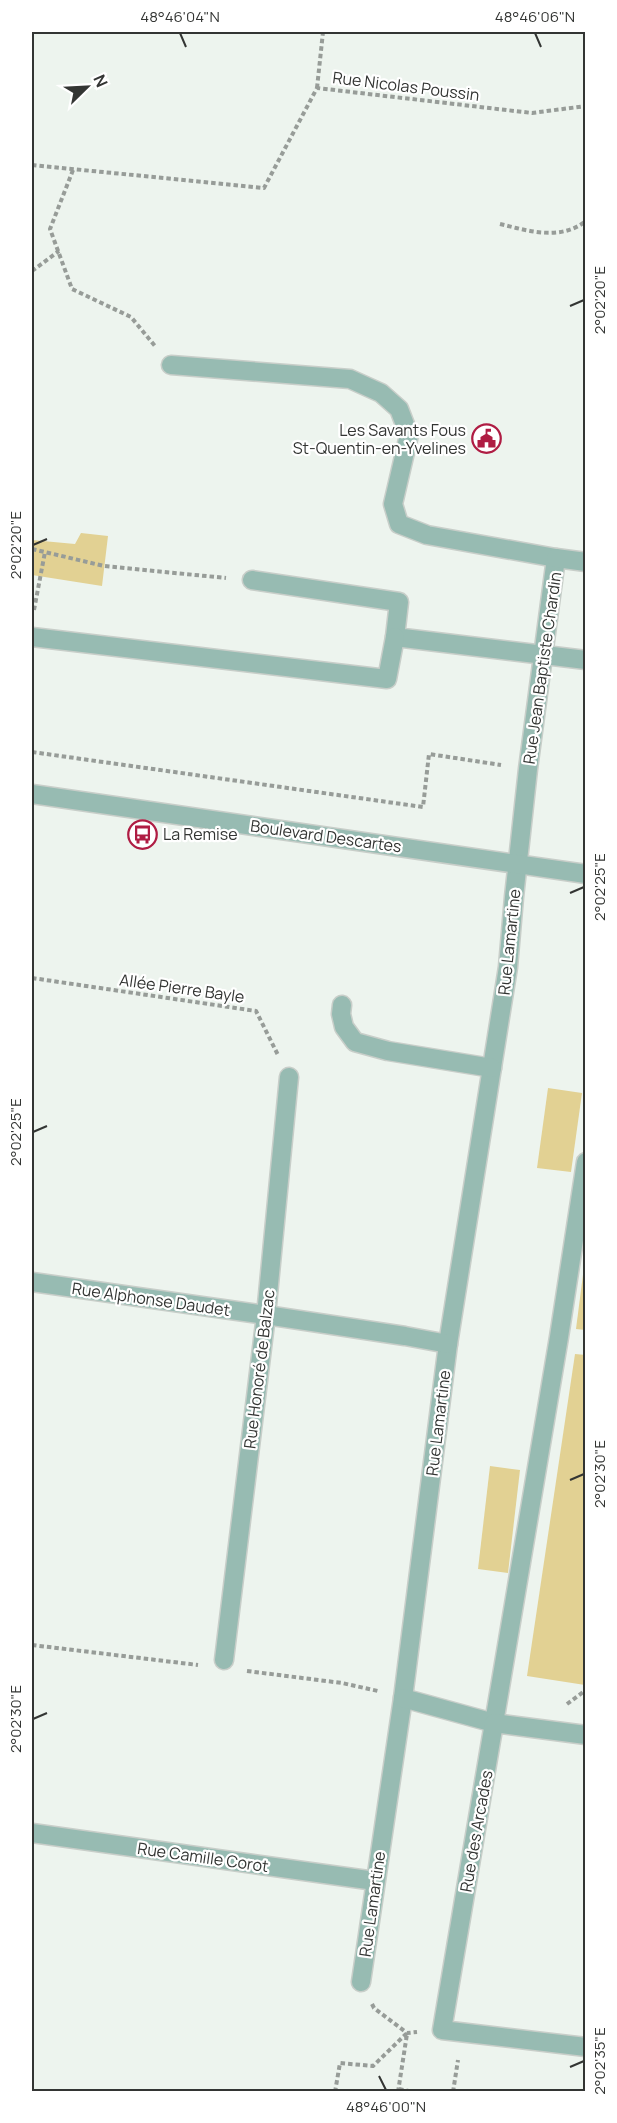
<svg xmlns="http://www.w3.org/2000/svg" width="617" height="2123" viewBox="0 0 617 2123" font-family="Manrope,sans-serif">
<rect width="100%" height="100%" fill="#edf4ee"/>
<g fill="#e2d193">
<path d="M81 533 108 536 102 586 32 575V540L75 544Z"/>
<path d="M548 1088 582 1093 571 1172 537 1168Z"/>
<path d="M585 1259V1330L576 1329Z"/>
<path d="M575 1354 586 1355 585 1685 527 1676Z"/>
<path d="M490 1466 520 1470 508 1573 478 1569Z"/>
</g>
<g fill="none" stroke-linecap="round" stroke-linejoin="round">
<defs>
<g id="minor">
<path d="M171 365 350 379 381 393 399 409 409 435 393 504 399 524 427 535 556 558 528 769 514 897 508 967 448 1344 403 1698 361 1982"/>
<path d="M556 558 586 562"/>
<path d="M252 580 399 602 395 637 586 660"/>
<path d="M32 637 387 679 395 637"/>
<path d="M32 794 586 874"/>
<path d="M342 1005 341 1014 344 1027 355 1042 388 1051 492 1068"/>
<path d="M32 1282 266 1315 405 1336 448 1344"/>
<path d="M224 1660 266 1315 289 1077"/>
<path d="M403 1698 494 1723 559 1337 586 1162"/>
<path d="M586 1735 494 1723 442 2030 586 2047"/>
<path d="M32 1833 375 1881"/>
</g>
</defs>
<use href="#minor" stroke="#c8cec9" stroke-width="21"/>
<g stroke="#979c98" stroke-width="4" stroke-dasharray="4.5 3" stroke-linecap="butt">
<path d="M317 88 323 32"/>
<path d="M32 165 264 188 317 88 532 113 586 106"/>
<path d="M73 170 50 229 72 289 131 317 155 346"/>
<path d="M500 224C529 231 560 241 586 221"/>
<path d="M32 271 59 251"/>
<path d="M32 549 104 566 226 578"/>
<path d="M34 610 45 552"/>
<path d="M32 752 423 807 429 754 501 765"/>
<path d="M32 978 256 1011 278 1055"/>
<path d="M32 1645 198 1665"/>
<path d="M247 1671 342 1683 378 1691"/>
<path d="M567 1704 586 1690"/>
<path d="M372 2004 374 2008 407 2033 417 2032"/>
<path d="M399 2089 414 2092"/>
<path d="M335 2092 340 2063 373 2066 407 2033"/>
<path d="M398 2092 407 2034"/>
<path d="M453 2092 458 2060"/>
</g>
<use href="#minor" stroke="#97bbb2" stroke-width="18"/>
</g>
<path fill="none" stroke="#333533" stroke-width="2" d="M180 33 186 47M535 33 541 47M570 306 584 300M33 545 47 539M570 893 584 887M33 1132 47 1126M570 1480 584 1474M33 1719 47 1713M570 2067 584 2061M379 2076 386 2090"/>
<defs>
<symbol id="civic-ring" viewBox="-11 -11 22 22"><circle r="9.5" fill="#fff" stroke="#af1c43" stroke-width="1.5"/><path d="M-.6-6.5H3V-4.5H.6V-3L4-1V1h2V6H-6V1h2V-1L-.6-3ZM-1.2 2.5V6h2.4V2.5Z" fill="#af1c43"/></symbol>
<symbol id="bus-ring" viewBox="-11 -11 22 22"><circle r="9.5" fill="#fff" stroke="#af1c43" stroke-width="1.5"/><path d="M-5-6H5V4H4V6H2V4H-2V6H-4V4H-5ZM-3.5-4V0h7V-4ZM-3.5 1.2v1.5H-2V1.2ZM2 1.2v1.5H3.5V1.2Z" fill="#af1c43"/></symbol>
</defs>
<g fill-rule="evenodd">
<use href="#civic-ring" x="470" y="422" width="33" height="33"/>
<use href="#bus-ring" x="126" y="818" width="33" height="33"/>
</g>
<g text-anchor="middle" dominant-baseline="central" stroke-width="4.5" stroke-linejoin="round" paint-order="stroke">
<g font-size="16" fill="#333533" stroke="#fff">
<text transform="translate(406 86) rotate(7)">Rue Nicolas Poussin</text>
<text transform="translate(542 668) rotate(-82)">Rue Jean Baptiste Chardin</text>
<text transform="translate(326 836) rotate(8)">Boulevard Descartes</text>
<text transform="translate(509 942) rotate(-84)">Rue Lamartine</text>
<text transform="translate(182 988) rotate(8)">Allée Pierre Bayle</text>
<text transform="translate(151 1299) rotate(8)">Rue Alphonse Daudet</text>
<text transform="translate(259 1369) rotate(-83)">Rue Honoré de Balzac</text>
<text transform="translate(438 1423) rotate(-83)">Rue Lamartine</text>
<text transform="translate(476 1831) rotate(-80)">Rue des Arcades</text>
<text transform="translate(203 1857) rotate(8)">Rue Camille Corot</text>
<text transform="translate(372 1904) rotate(-82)">Rue Lamartine</text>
</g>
<g font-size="16" fill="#333533" stroke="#fff" text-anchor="end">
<text x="466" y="430">Les Savants Fous<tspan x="466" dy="18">St-Quentin-en-Yvelines</tspan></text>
<text x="163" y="834" text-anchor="start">La Remise</text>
</g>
</g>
<rect width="617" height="2123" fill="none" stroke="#ffffff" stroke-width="66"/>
<g transform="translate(87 87) rotate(66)" stroke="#ffffff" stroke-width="4.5" paint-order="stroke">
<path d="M0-4.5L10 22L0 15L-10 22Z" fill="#333533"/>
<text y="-9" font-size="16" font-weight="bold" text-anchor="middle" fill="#333533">N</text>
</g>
<rect x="33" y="33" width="551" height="2057" fill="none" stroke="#333533" stroke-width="2"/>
<g font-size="15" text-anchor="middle" fill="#333533">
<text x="180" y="22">48°46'04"N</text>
<text x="535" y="22">48°46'06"N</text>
<text transform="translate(600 300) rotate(-90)" y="5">2°02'20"E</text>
<text transform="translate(16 545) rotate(-90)" y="5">2°02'20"E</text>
<text transform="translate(600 887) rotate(-90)" y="5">2°02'25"E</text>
<text transform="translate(16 1132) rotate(-90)" y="5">2°02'25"E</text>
<text transform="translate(600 1474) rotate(-90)" y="5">2°02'30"E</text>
<text transform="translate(16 1719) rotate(-90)" y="5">2°02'30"E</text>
<text transform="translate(600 2061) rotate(-90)" y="5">2°02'35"E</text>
<text x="386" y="2112">48°46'00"N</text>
</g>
</svg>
